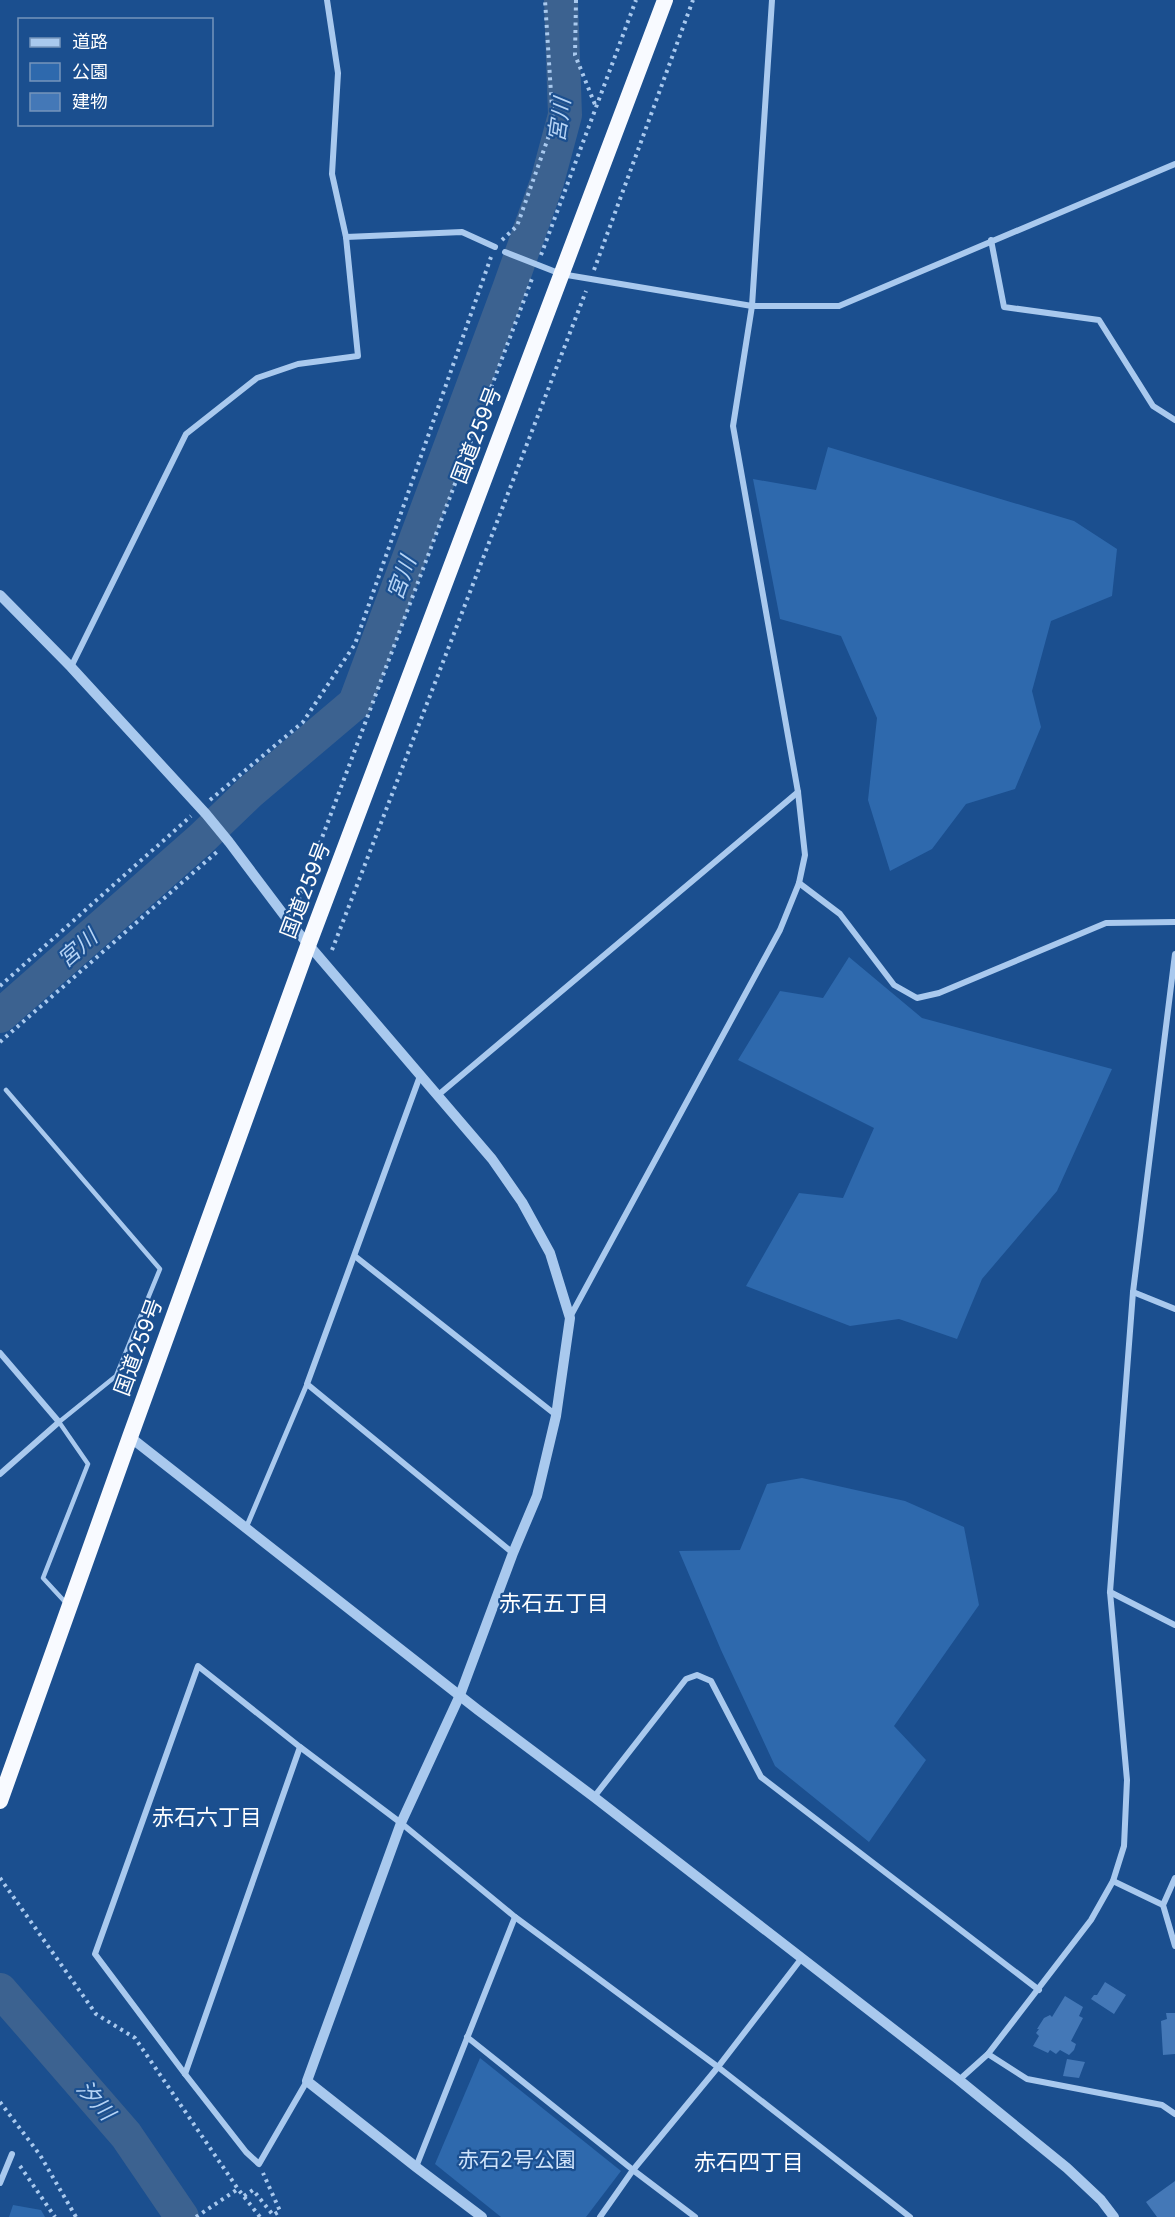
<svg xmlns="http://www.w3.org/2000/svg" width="1175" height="2217" viewBox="0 0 1175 2217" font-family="Inter,'Noto Sans JP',sans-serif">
<rect width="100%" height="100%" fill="#1b4f8f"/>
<g fill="#2e69ad">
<path d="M828 447 1074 521 1117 549 1112 596 1051 621 1032 691 1041 727 1015 789 966 804 932 849 890 871 868 800 877 718 841 636 780 619 753 479 816 490Z"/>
<path d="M849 957 922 1018 1112 1069 1057 1191 982 1279 957 1339 899 1319 850 1326 746 1286 799 1193 843 1198 874 1128 738 1060 780 991 823 998Z"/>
<path d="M802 1478 905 1501 964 1527 979 1605 894 1726 926 1760 869 1842 775 1766 721 1650 679 1551 740 1550 767 1484Z"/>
<path d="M480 2058 621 2171 586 2217H501L435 2164Z"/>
<path d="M13 2205 41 2210 45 2217H9Z"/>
</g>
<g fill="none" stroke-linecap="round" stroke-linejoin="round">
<g stroke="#3c6290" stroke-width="34">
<path d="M0 1016 201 839 250 792 355 703 509 289 547 182 565 115 561 0"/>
<path d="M0 1990 126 2135 182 2217"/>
</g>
</g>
<g fill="#4478b7">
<path d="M1105 1982 1126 1995 1114 2014 1091 1999 1094 1995H1097Z"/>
<path d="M1065 1996 1083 2007 1079 2016 1083 2018 1071 2041 1076 2044 1074 2050 1069 2055 1060 2050 1056 2054 1050 2050 1048 2053 1033 2046 1039 2036 1036 2033 1039 2029H1037L1044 2018 1050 2015 1052 2017Z"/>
<path d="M1166 2013H1175V2054L1163 2055 1161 2021 1167 2019Z"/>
<path d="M1067 2059 1085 2062 1079 2078 1063 2076Z"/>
<path d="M1175 2181V2217H1157L1146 2202Z"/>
</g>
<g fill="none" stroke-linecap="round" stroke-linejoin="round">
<g stroke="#a9c9ee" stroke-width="4" stroke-dasharray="3 4.5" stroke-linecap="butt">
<path d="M576 0 575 55 596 107"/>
<path d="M502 240 517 226 553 124 545 0"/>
<path d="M541 255 636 0"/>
<path d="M594 270 693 0"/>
<path d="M210 800 303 722 355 644 491 257"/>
<path d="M296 907 533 276"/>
<path d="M332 950 586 291"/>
<path d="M0 986 191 816"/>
<path d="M0 1042 218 851"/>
<path d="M0 1878 96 2014 135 2038 238 2189 260 2217"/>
<path d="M0 2102 40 2155 76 2217"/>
<path d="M20 2166 55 2217"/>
<path d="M244 2196 253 2190 273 2215 280 2211 263 2173"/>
<path d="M196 2217 238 2189"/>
</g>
<path stroke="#a9c9ee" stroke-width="4.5" d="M6 1090 160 1269 116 1376 59 1422 88 1464 43 1578 66 1603"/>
<path stroke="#a9c9ee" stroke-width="5" d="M246 1528 307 1384"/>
<g stroke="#a9c9ee" stroke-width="6">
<path d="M346 237 462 232 495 247"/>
<path d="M991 240 1004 307 1099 320 1153 406 1175 420"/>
<path d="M505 252 561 274 752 306H839L1175 164"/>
<path d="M71 667 186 434 257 378 298 364 358 356 346 237 332 174 338 73 327 0"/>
<path d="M799 883 840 914 894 985 917 998 939 993 1106 923 1175 922"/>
<path d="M420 1076 307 1384 513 1553"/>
<path d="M437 1096 798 792"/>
<path d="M356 1257 556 1415"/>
<path d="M1133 1292 1175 1309"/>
<path d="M570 1317 780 930 799 883 805 855 798 792 733 426 752 306 772 0"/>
<path d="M0 1353 59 1422 0 1474"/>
<path d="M1110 1592 1175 1625"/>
<path d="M594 1797 686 1679 697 1675 711 1681 761 1777 1039 1990"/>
<path d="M1175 1878 1163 1905 1175 1946"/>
<path d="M1113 1881 1163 1905"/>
<path d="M467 2037 633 2170 695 2217"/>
<path d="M988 2054 1027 2079 1162 2105 1175 2114"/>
<path d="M185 2074 300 1747"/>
<path d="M959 2080 988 2054 1091 1920 1113 1881 1124 1846 1127 1780 1110 1592 1133 1292 1175 954"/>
<path d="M307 2081 259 2164 246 2152 185 2074 95 1954 198 1666 300 1747 401 1823 515 1917 718 2067 910 2217"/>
<path d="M416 2167 515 1917"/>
<path d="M0 2183 12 2154"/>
<path d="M600 2217 633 2170 718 2067 801 1959"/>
</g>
<g stroke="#a9c9ee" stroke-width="10">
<path d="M0 595 71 667 206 814 229 842 290 923 492 1159 522 1202 550 1253 570 1318 556 1416 537 1496 513 1553 460 1695 401 1823 307 2081 416 2167 482 2217"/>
<path d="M130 1437 478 1710 594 1797 959 2080 1067 2168 1101 2200 1114 2217"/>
</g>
<path stroke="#f8faff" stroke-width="16" d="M0 1801 130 1437 309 943 665 0"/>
</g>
<g text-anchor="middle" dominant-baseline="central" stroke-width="4.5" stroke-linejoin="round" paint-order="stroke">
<g font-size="21" fill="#fff" stroke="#1b4f8f">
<text transform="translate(476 435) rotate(-69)">国道259号</text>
<text transform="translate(305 890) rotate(-69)">国道259号</text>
<text transform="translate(138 1347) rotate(-70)">国道259号</text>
</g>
<g font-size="21" fill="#cfe3fa" stroke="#1b4f8f">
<text x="517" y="2159">赤石2号公園</text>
</g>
<g font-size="22" font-style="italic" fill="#b5d3f5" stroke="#1b4f8f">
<text transform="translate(559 120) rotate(-82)">宮川</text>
<text transform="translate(401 578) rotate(-70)">宮川</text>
<text transform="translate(77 948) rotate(-41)">宮川</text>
<text transform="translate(96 2100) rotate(49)">汐川</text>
</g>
<g font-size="22" fill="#fff" stroke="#1b4f8f">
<text x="554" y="1603">赤石五丁目</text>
<text x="207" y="1817">赤石六丁目</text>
<text x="749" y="2162">赤石四丁目</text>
</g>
</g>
<rect x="18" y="18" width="195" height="108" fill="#1b4f8f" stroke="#7695bc" stroke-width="1.5"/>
<rect x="30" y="38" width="30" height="9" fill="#a9c9ee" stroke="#7695bc" stroke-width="1.5"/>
<text x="72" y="48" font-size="18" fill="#ffffff">道路</text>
<rect x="30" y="63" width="30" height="18" fill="#2e69ad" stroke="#7695bc" stroke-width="1.5"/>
<text x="72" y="78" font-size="18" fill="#ffffff">公園</text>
<rect x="30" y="93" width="30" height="18" fill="#4478b7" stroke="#7695bc" stroke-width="1.5"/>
<text x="72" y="108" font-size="18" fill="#ffffff">建物</text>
</svg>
